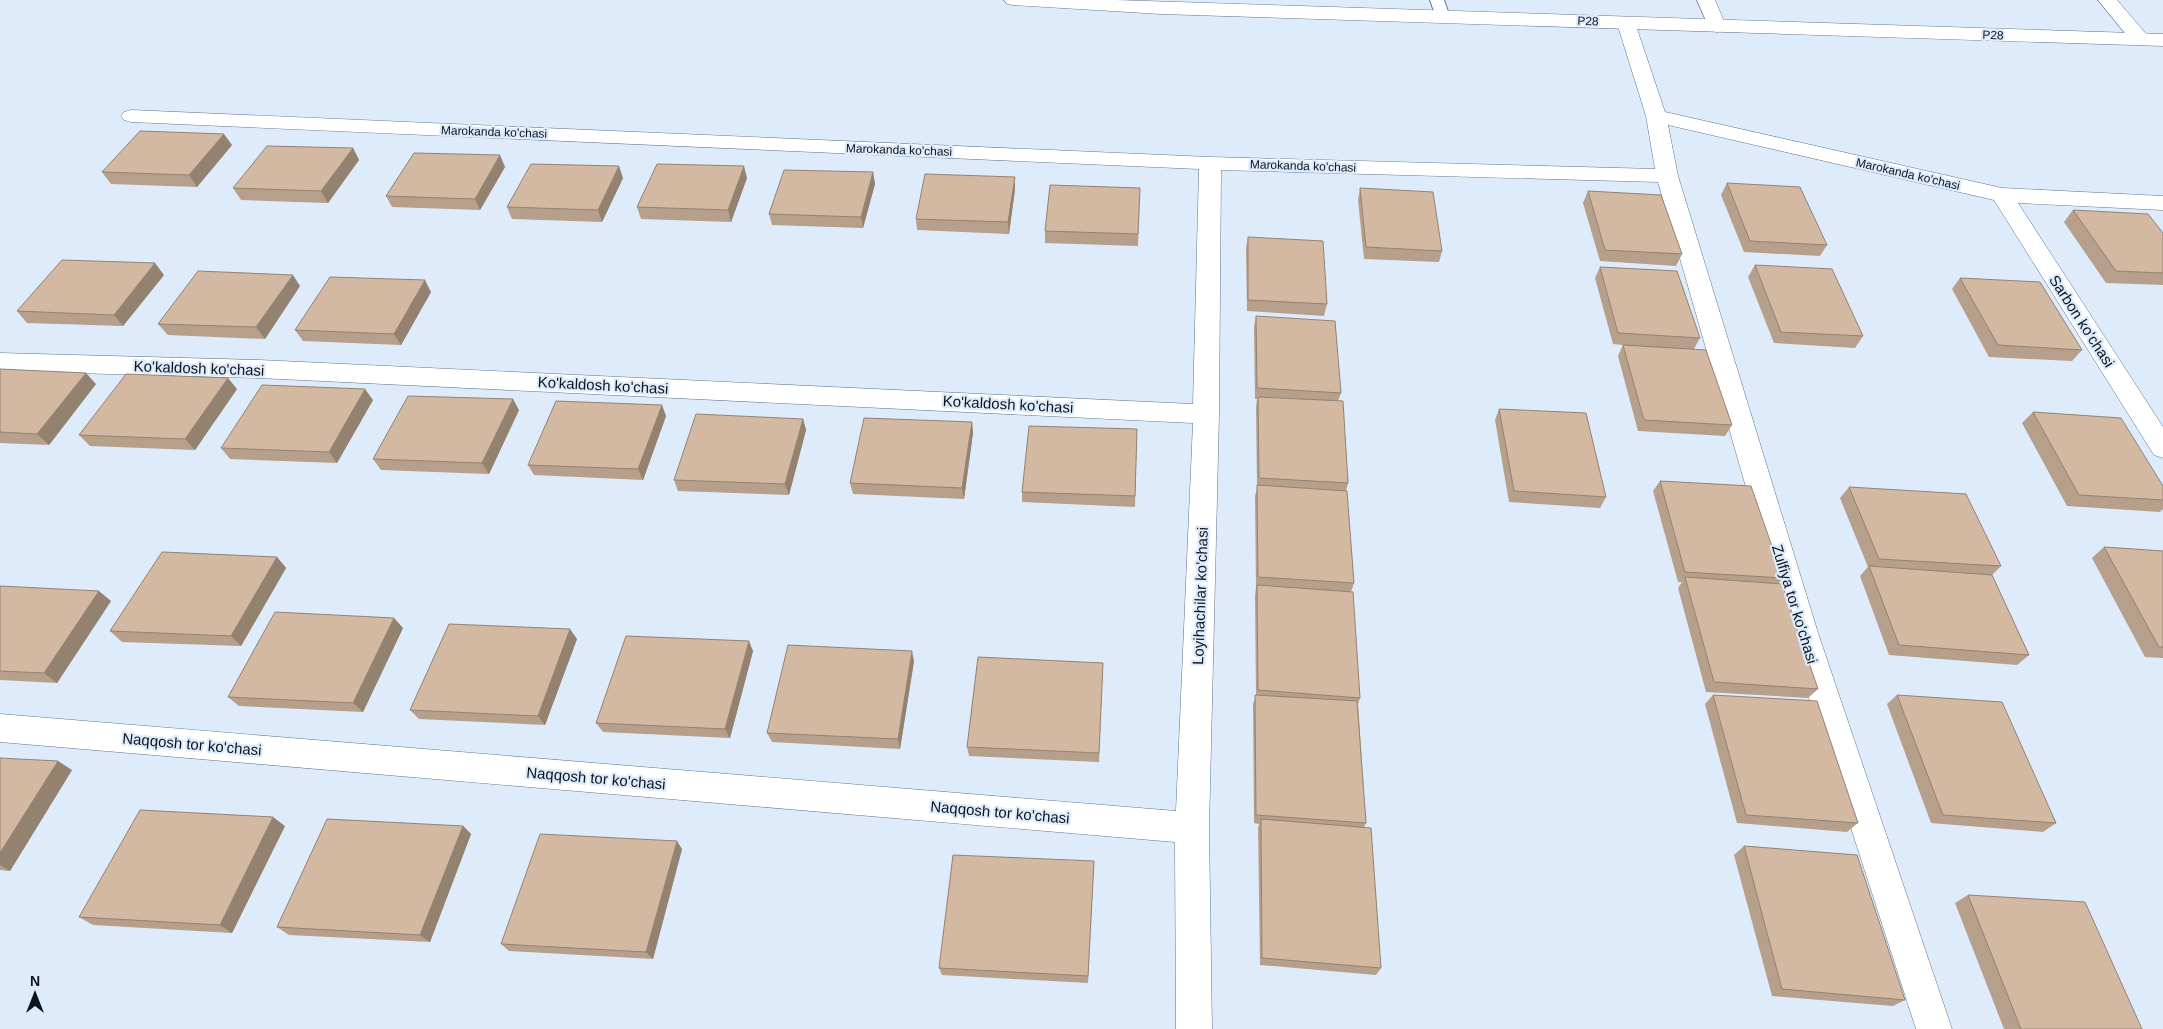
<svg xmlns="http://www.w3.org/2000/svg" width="2163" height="1029" viewBox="0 0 2163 1029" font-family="Helvetica,sans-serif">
<rect width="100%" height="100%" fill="#ddebfb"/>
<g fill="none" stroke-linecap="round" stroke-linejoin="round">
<defs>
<path id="service" d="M1430 0H1444L1450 17 1447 20H1437Z"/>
<g id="minor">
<path d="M1697 0H1715L1726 26 1724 30 1717 32 1710 30Z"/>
<path d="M2098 0H2117L2147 35 2149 39 2147 43 2140 45 2133 43Z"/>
<path d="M1626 17 1633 19 1635 23 1665 112 2002 188 2163 196V210L2018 203 2163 427V458L2154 455 1994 200 1668 125 1678 176 1818 633 1952 1029H1916L1788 633 1658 182 1221 170 1219 414 1209 828 1212 1029H1176L1175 842 0 742V714L1176 811 1193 423 259 378 0 371V353L259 360 1193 404 1199 169 131 122 124 120 121 116 124 112 131 110 1210 157 1655 169 1646 116 1617 23 1619 19Z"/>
</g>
<path id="secondary" d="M1004 0H1115L2163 34V46L1161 14 1013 5 1007 4Z"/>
</defs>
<use href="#service" stroke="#5f758c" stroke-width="2"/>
<use href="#minor" stroke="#5f758c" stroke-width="1"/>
<use href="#secondary" stroke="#5f758c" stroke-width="1"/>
<use href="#service" fill="#fff" fill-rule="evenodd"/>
<use href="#minor" fill="#fff" fill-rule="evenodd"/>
<use href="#secondary" fill="#fff" fill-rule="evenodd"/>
</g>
<g fill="#b69f8b">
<path d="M232 145 197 187 111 184 102 172Z"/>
<path d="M353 148 359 160 328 203 241 200 233 188Z"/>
<path d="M505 167 480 210 392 207 386 196Z"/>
<path d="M873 172 875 184 863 228 772 225 769 214Z"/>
<path d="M623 178 602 222 512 219 507 207Z"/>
<path d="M747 178 731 222 641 219 637 207Z"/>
<path d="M1727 183 1827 245 1820 256 1744 252 1721 195Z"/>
<path d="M1140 188 1138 246 1045 243V231Z"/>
<path d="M1360 188 1442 251 1439 262 1364 259 1358 200Z"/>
<path d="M1015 189 1009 234 917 230 916 219Z"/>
<path d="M1588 191 1682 254 1676 266 1600 261 1583 203Z"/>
<path d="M2073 210 2163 233V285L2106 283 2064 222Z"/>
<path d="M1248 237 1327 304 1324 316 1247 311 1246 248Z"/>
<path d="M1755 265 1863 336 1855 348 1774 343 1748 277Z"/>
<path d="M1600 267 1700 338 1694 349 1732 425 1725 436 1638 431 1618 356 1623 345 1613 344 1595 278Z"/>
<path d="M164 275 123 326 27 323 17 311Z"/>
<path d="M1960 278 2082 350 2072 361 1989 357 1952 289Z"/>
<path d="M300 286 265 339 168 335 158 324Z"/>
<path d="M431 292 401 345 303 341 295 330Z"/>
<path d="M1256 316 1341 393 1338 401 1348 483 1346 491 1354 583 1351 592 1360 698 1358 704 1366 823 1364 827 1381 968 1376 975 1260 965 1258 828 1259 824 1254 823 1253 704 1256 695 1255 596 1256 587 1255 496 1257 488 1256 408 1257 399H1255L1254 327Z"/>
<path d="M0 369 96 384 49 445 0 443Z"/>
<path d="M237 389 195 450 90 446 79 435Z"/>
<path d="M373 400 337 463 230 459 221 448Z"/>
<path d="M1499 409 1606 497 1600 508 1509 502 1495 420Z"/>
<path d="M519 410 489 474 381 470 373 459Z"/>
<path d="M2033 412 2163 486V509L2160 512 2067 506 2022 423Z"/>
<path d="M666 416 643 480 534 475 528 465Z"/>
<path d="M803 419 806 430 789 495 678 491 674 480Z"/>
<path d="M972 422 973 433 964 499 853 494 850 483Z"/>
<path d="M1137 429 1135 507 1022 502V492Z"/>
<path d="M1660 481 1783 578 1778 584 1818 689 1808 698 1706 692 1678 588 1682 582H1678L1653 491Z"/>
<path d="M1849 487 2001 566 1992 575 2029 655 2017 665 1889 655 1860 576 1868 567 1840 498Z"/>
<path d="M2104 547 2163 551V658L2145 657 2092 558Z"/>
<path d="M277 557 286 568 241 646 122 642 110 631Z"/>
<path d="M0 586 111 601 57 683 0 680Z"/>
<path d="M403 628 363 712 239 706 228 697Z"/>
<path d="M577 639 545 725 419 719 410 710Z"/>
<path d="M753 651 730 738 603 732 596 723Z"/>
<path d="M914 661 900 749 772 742 767 733Z"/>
<path d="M1103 663 1099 762 969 756 967 747Z"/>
<path d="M1713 695 1858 823 1847 832 1737 823 1705 704Z"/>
<path d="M1897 695 2056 823 2043 832 1931 823 1887 704Z"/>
<path d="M0 758 72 770 10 871 0 870Z"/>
<path d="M285 826 232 933 93 925 79 917Z"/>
<path d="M463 826 471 834 430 942 289 935 277 927Z"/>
<path d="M1744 846 1905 1000 1893 1006 1772 996 1734 855Z"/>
<path d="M682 849 653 959 509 951 501 944Z"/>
<path d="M1094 861 1088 983 942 975 939 968Z"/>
<path d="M1968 895 2142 1029H2004L1955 903Z"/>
</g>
<g fill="#948271">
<path d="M224 134 232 145 197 187 189 175Z"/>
<path d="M353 148 359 160 328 203 321 191Z"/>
<path d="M500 155 505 167 480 210 475 199Z"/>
<path d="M619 166 623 178 602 222 598 210Z"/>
<path d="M744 166 747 178 731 222 728 210Z"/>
<path d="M873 172 875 184 863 228 861 217Z"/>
<path d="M1015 177V189L1009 234 1008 222Z"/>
<path d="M155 263 164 275 123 326 114 315Z"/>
<path d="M293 275 300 286 265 339 256 327Z"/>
<path d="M425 280 431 292 401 345 394 334Z"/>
<path d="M86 373 96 384 49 445 37 434Z"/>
<path d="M228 378 237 389 195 450 185 439Z"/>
<path d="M365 389 373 400 337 463 329 452Z"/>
<path d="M513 399 519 410 489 474 482 463Z"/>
<path d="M662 405 666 416 643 480 638 469Z"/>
<path d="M803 419 806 430 789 495 785 484Z"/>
<path d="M972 422 973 433 964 499 962 488Z"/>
<path d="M277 557 286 568 241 646 231 636Z"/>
<path d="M99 591 111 601 57 683 44 673Z"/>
<path d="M394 618 403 628 363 712 353 703Z"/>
<path d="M570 629 577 639 545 725 538 716Z"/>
<path d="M749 641 753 651 730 738 725 729Z"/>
<path d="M912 651 914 661 900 749 898 739Z"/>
<path d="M58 761 72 770 10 871 0 865V853Z"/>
<path d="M273 817 285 826 232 933 220 925Z"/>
<path d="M463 826 471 834 430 942 420 935Z"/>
<path d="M677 841 682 849 653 959 646 952Z"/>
</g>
<g fill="#d4b9a2" stroke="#948271">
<path d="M140 131 224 134 189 175 102 172Z"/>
<path d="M267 146 353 148 321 191 233 188Z"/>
<path d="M414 153 500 155 475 199 386 196Z"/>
<path d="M531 164 619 166 598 210 507 207Z"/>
<path d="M657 164 744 166 728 210 637 207Z"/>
<path d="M784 170 873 172 861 217 769 214Z"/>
<path d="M925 174 1015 177 1008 222 916 219Z"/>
<path d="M1727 183 1800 187 1827 245 1750 241Z"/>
<path d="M1050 185 1140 188 1138 234 1045 231Z"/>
<path d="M1360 188 1433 192 1442 251 1366 247Z"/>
<path d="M1588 191 1661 195 1682 254 1605 250Z"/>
<path d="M2073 210 2148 214 2163 233V273L2116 271Z"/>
<path d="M1248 237 1323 241 1327 304 1248 300Z"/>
<path d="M62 260 155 263 114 315 17 311Z"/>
<path d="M1755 265 1832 269 1863 336 1781 332Z"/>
<path d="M1600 267 1677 271 1700 338 1618 333Z"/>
<path d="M198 271 293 275 256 327 158 324Z"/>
<path d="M330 277 425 280 394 334 295 330Z"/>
<path d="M1960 278 2040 282 2082 350 1998 345Z"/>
<path d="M1256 316 1335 321 1341 393 1257 388Z"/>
<path d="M1623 345 1706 350 1732 425 1644 420Z"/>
<path d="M0 369 86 373 37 434 0 432Z"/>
<path d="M126 374 228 378 185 439 79 435Z"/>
<path d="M262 385 365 389 329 452 221 448Z"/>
<path d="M408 396 513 399 482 463 373 459Z"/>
<path d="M1258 397 1343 401 1348 483 1259 478Z"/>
<path d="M556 401 662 405 638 469 528 465Z"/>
<path d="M1499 409 1586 413 1606 497 1514 491Z"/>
<path d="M2033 412 2121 418 2163 486V500L2079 495Z"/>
<path d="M696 414 803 419 785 484 674 480Z"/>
<path d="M864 418 972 422 962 488 850 483Z"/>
<path d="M1029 426 1137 429 1135 496 1022 492Z"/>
<path d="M1660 481 1751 486 1783 578 1685 572Z"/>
<path d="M1257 485 1347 491 1354 583 1258 577Z"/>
<path d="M1849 487 1966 494 2001 566 1879 559Z"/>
<path d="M2104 547 2163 551V647H2159Z"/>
<path d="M162 552 277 557 231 636 110 631Z"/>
<path d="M1869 566 1992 575 2029 655 1899 645Z"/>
<path d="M1685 577 1782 584 1818 689 1714 682Z"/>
<path d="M1257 585 1353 592 1360 698 1258 690Z"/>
<path d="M0 586 99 591 44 673 0 671Z"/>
<path d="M275 612 394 618 353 703 228 697Z"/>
<path d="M449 624 570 629 538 716 410 710Z"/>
<path d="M626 636 749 641 725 729 596 723Z"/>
<path d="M788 645 912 651 898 739 767 733Z"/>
<path d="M978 657 1103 663 1099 753 967 747Z"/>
<path d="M1255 695 1357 701 1366 823 1256 815Z"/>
<path d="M1713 695 1817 701 1858 823 1746 815Z"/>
<path d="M1897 695 2002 702 2056 823 1943 815Z"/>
<path d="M0 758 58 761 0 853Z"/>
<path d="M140 810 273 817 220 925 79 917Z"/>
<path d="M327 819 463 826 420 935 277 927Z"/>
<path d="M1261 819 1371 828 1381 968 1262 958Z"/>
<path d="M540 834 677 841 646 952 501 944Z"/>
<path d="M1744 846 1857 855 1905 1000 1782 989Z"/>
<path d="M953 855 1094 861 1088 976 939 968Z"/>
<path d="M1968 895 2085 902 2142 1029H2021Z"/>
</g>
<g text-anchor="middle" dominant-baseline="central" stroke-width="4.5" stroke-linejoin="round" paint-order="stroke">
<g font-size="12" fill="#0d151f" stroke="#ddebfb">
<text transform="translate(1588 21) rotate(2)">Р28</text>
<text transform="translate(1993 35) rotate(2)">Р28</text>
<text transform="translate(494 132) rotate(2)">Marokanda ko'chasi</text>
<text transform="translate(899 150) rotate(2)">Marokanda ko'chasi</text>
<text transform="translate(1303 166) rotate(2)">Marokanda ko'chasi</text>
<text transform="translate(1908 174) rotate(13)">Marokanda ko'chasi</text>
</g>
<g font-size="15" fill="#0d151f" stroke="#ddebfb">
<text transform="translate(2082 321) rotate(57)">Sarbon ko'chasi</text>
<text transform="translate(199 368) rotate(2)">Ko'kaldosh ko'chasi</text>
<text transform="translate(603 385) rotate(3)">Ko'kaldosh ko'chasi</text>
<text transform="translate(1008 404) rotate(3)">Ko'kaldosh ko'chasi</text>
<text transform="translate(1200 596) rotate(-88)">Loyihachilar ko'chasi</text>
<text transform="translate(1795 604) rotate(73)">Zulfiya tor ko'chasi</text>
<text transform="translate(192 744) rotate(5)">Naqqosh tor ko'chasi</text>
<text transform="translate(596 778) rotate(5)">Naqqosh tor ko'chasi</text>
<text transform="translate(1000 812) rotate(5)">Naqqosh tor ko'chasi</text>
</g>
</g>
<g transform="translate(35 994)" stroke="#ddebfb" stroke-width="4" paint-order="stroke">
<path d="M0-4L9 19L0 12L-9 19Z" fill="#0d151f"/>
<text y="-8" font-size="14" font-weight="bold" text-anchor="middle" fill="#0d151f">N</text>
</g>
</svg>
